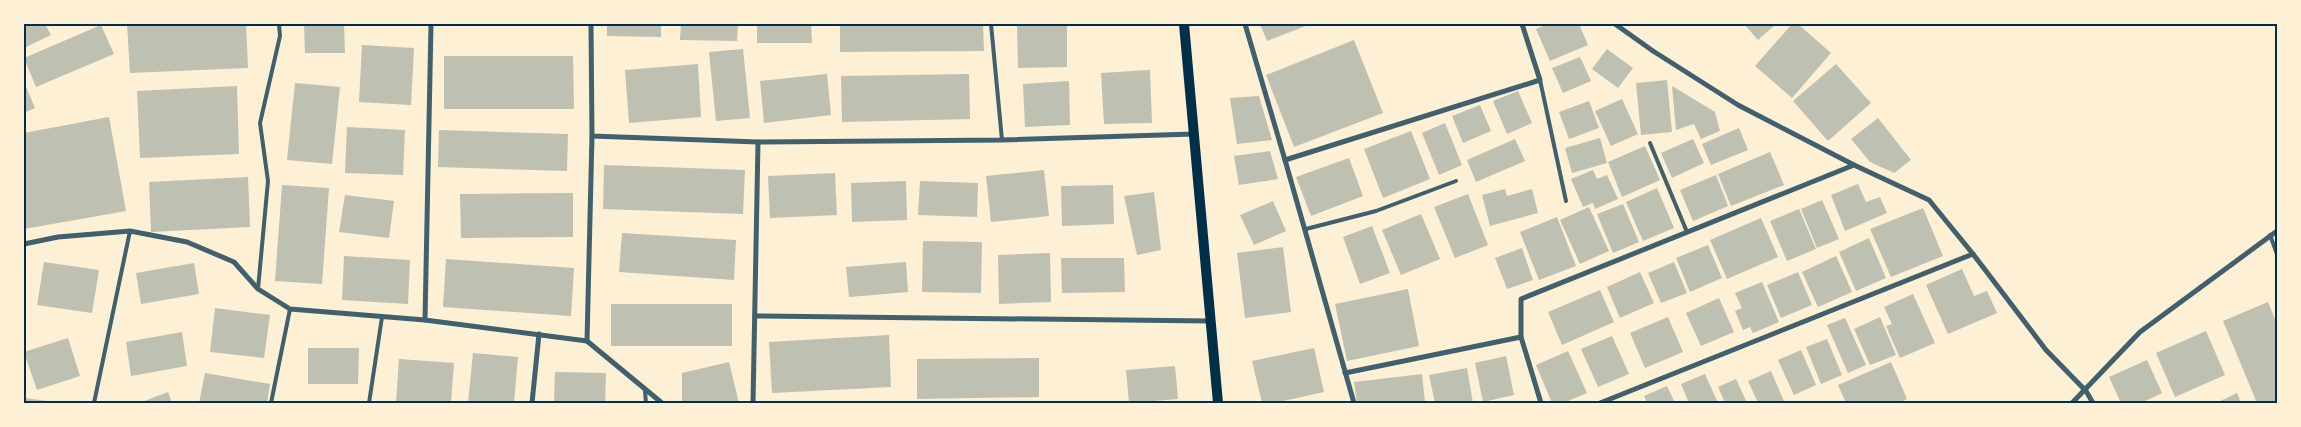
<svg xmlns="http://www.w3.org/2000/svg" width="2301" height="427" viewBox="0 0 2301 427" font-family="Rubik,sans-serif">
<rect width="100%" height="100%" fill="#fdf0d5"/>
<g fill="#bec0b2">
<path d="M24 24H45L51 35 24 48Z"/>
<path d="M127 24H246L248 68 130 73Z"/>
<path d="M304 24H344L345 53H305Z"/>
<path d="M559 24H574V26L559 25Z"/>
<path d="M607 24H661V37L607 36Z"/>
<path d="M681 24H738L737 41 680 40Z"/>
<path d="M757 24H811L812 43H757Z"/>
<path d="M840 24H983L984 51 840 52Z"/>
<path d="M1260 24H1311L1267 41Z"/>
<path d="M1548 24H1579L1588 45 1550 61 1536 29Z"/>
<path d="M1744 24H1776L1758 40Z"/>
<path d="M1792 24H1798L1831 53 1792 98 1755 66Z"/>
<path d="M101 25 114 54 36 87 24 58Z"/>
<path d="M1017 25H1067V67L1018 68Z"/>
<path d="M1354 40 1383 113 1294 147 1266 75Z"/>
<path d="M362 45 414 48 411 105 359 102Z"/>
<path d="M743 49 750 118 716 121 709 52Z"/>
<path d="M1607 49 1633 68 1618 88 1592 69Z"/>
<path d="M444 56H573L574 109H444Z"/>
<path d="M1580 57 1591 81 1563 93 1552 68Z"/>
<path d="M698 64 701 117 629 123 625 70Z"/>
<path d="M1836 64 1871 103 1828 141 1793 101Z"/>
<path d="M1150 70 1152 123 1104 124 1101 73Z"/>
<path d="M827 74 831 115 764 123 760 81Z"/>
<path d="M969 74 970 119 842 122 841 76Z"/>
<path d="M1667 80 1672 132 1641 135 1636 83Z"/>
<path d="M1069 81 1070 125 1025 127 1023 84Z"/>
<path d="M24 82 35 108 24 113Z"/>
<path d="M295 83 340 87 332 164 287 160Z"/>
<path d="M237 86 239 154 140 158 137 91Z"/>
<path d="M1672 86 1715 112 1720 131 1701 139 1694 124 1676 130Z"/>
<path d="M1518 91 1532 123 1507 134 1493 101Z"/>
<path d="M1259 96 1272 140 1237 144 1230 98Z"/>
<path d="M1622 99 1638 134 1611 146 1595 111Z"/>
<path d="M1589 101 1599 128 1569 139 1559 112Z"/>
<path d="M1480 105 1491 131 1463 143 1452 116Z"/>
<path d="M109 117 126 211 24 229V133Z"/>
<path d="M1878 118 1911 160 1894 173 1870 162 1851 139Z"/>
<path d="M1445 123 1462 165 1439 175 1422 133Z"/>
<path d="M347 127 405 130 403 175 345 173Z"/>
<path d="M1739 128 1748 150 1711 165 1702 144Z"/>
<path d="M439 130 568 134 567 171 438 167Z"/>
<path d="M1411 131 1430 179 1383 198 1364 149Z"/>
<path d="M1600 138 1607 163 1572 173 1565 148Z"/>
<path d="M1515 139 1525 161 1476 182 1467 160Z"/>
<path d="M1693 139 1704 163 1672 178 1661 153Z"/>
<path d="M1645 146 1660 180 1622 197 1608 162Z"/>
<path d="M1270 151 1278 179 1239 185 1234 156Z"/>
<path d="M1770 152 1784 185 1731 206 1718 174Z"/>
<path d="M1349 158 1363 196 1311 216 1296 177Z"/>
<path d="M604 165 745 170 743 214 603 209Z"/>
<path d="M1044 170 1049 216 991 222 986 176Z"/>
<path d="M1593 170 1597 179 1607 175 1618 199 1595 209 1593 203 1583 207 1571 179Z"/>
<path d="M835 173 837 215 770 218 768 176Z"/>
<path d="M1716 175 1728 206 1693 221 1680 190Z"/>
<path d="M248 177 250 227 151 232 149 182Z"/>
<path d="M906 181 907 220 852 222 851 183Z"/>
<path d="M920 181 978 183 977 217 918 215Z"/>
<path d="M1858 184 1866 202 1880 197 1887 213 1845 231 1831 195Z"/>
<path d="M282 185 329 188 322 284 275 281Z"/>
<path d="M1113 185 1114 224 1062 226 1061 186Z"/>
<path d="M1657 188 1674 228 1643 241 1626 202Z"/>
<path d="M1505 189 1507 196 1532 189 1538 213 1490 226 1482 195Z"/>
<path d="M1154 192 1161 250 1137 255 1124 196Z"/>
<path d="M573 193V237L461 238 460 194Z"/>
<path d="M1468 194 1488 245 1455 258 1434 207Z"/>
<path d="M345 195 394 201 389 238 339 232Z"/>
<path d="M1822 200 1839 239 1817 248 1801 209Z"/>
<path d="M1273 201 1286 231 1254 245 1240 215Z"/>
<path d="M1623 204 1639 242 1613 253 1597 214Z"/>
<path d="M1589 207 1609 251 1580 264 1560 220Z"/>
<path d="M1923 208 1943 256 1891 277 1870 229Z"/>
<path d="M1799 209 1816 249 1787 261 1770 221Z"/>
<path d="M1421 214 1440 259 1401 275 1382 230Z"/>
<path d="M1557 217 1576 266 1539 280 1520 232Z"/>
<path d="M1761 218 1778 257 1727 279 1710 240Z"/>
<path d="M1372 226 1390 273 1360 284 1343 237Z"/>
<path d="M622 233 736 240 734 280 619 272Z"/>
<path d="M1869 238 1886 278 1856 291 1839 252Z"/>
<path d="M923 241 982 242 981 293 922 292Z"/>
<path d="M1708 245 1722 278 1690 292 1676 258Z"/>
<path d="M1283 247 1291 312 1245 318 1237 253Z"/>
<path d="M1522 248 1533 280 1507 289 1495 258Z"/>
<path d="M1050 253 1051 302 999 304 998 255Z"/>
<path d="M344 256 410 260 408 304 342 300Z"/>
<path d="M1836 256 1852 292 1818 307 1802 272Z"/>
<path d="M1061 258H1124L1125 292 1062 293Z"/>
<path d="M446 259 574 268 571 316 443 307Z"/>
<path d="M44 262 99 270 92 313 37 305Z"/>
<path d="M906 262 908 292 849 297 846 267Z"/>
<path d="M1674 262 1687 293 1661 303 1648 273Z"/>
<path d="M194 263 199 294 141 304 136 273Z"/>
<path d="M1962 269 1974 296 1987 291 1997 313 1948 334 1926 285Z"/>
<path d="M1640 272 1654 303 1620 318 1607 287Z"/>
<path d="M1798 272 1812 305 1781 318 1767 285Z"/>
<path d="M1762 282 1779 322 1753 333 1750 327 1743 330 1735 311 1742 308 1735 293Z"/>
<path d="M1408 289 1419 346 1347 361 1335 304Z"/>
<path d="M1600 290 1614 322 1562 345 1548 312Z"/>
<path d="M1913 294 1935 343 1900 358 1886 326 1892 324 1884 307Z"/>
<path d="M1719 298 1734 332 1701 346 1686 313Z"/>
<path d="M2268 302 2277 324V403H2257L2223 321Z"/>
<rect x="611" y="304" width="121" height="42"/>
<path d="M215 308 270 315 264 358 210 352Z"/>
<path d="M1668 317 1683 352 1645 368 1630 333Z"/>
<path d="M1880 317 1896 355 1870 365 1854 329Z"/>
<path d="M1845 318 1866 365 1848 373 1827 325Z"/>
<path d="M2206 331 2225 375 2175 397 2156 353Z"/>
<path d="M182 332 187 366 131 376 126 342Z"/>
<path d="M889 335 891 387 772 393 769 342Z"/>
<path d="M1612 336 1629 374 1598 387 1581 349Z"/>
<path d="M68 338 80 376 37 390 24 352Z"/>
<path d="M1827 339 1842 375 1821 384 1806 347Z"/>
<path d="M308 348H359L358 384H308Z"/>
<path d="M1314 348 1324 392 1274 403H1262L1252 361Z"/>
<path d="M1801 350 1816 385 1794 395 1778 360Z"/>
<path d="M1568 351 1587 393 1563 403H1552L1536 365Z"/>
<path d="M473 353 518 357 514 403H468Z"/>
<path d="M1506 356 1514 395 1483 402 1475 363Z"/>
<path d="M1039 358V397L917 399V359Z"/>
<path d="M399 359 454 363 451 403 396 402Z"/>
<path d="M2147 360 2162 393 2141 403H2121L2109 377Z"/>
<path d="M729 362 739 403H682V373Z"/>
<path d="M1891 362 1907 399 1898 403H1846L1838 385Z"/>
<path d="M1175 366 1178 399 1129 403 1126 370Z"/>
<path d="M1467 368 1473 403H1435L1429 375Z"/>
<path d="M1771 371 1784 401 1758 403 1748 381Z"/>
<path d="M555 372 606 373 605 403H554Z"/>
<path d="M205 373 270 384 267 403H199Z"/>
<path d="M1422 374 1425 403H1357L1354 382Z"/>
<path d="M1705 374 1718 403H1689L1681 384Z"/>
<path d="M1736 379 1747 403H1725L1718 387Z"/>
<path d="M1667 386 1675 403H1647L1644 396Z"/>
<path d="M168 392 172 403H139Z"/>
<path d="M2237 393 2241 403H2216Z"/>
<path d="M24 398 56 402V403H24Z"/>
</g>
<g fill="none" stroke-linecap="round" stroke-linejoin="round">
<g stroke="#3f606c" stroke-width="4">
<path d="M991 24 1002 140"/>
<path d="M1540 80 1566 201"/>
<path d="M1650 143 1687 232"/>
<path d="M1306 229 1376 211 1456 181"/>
<path d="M2270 235 2277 254"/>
<path d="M258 289 268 181 260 123 280 36 279 24"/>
<path d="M645 391 646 403"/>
<path d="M94 403 130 231"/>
<path d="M271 403 290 309"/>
<path d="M369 403 382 317"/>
</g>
<g stroke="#3f606c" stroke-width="5">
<path d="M431 24 425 320 587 341"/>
<path d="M591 24 592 136 758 142 1002 140 1194 134"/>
<path d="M1245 24 1285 160 1540 80 1522 24"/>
<path d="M1615 24 1653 51 1738 105 1854 165 1929 200 1973 254 2046 350 2086 391 2093 403"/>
<path d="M592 136 587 341 662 403"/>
<path d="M1285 160 1354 403"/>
<path d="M24 244 58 237 130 231 187 242 234 262 258 289 290 309 425 320"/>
<path d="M755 316 1210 321"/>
<path d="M1345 373 1521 337"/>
<path d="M532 403 539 334"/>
<path d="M753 403 758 142"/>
<path d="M1541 403 1521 337V299L1854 165"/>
<path d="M1600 403 1973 254"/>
<path d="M2072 403 2140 332 2277 231"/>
</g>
<path stroke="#003049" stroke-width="10" d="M1184 24 1218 403"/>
</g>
<rect width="2301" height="427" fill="none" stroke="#fdf0d5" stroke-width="50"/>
<rect x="25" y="25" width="2251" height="377" fill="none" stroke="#003049" stroke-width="2"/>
</svg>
